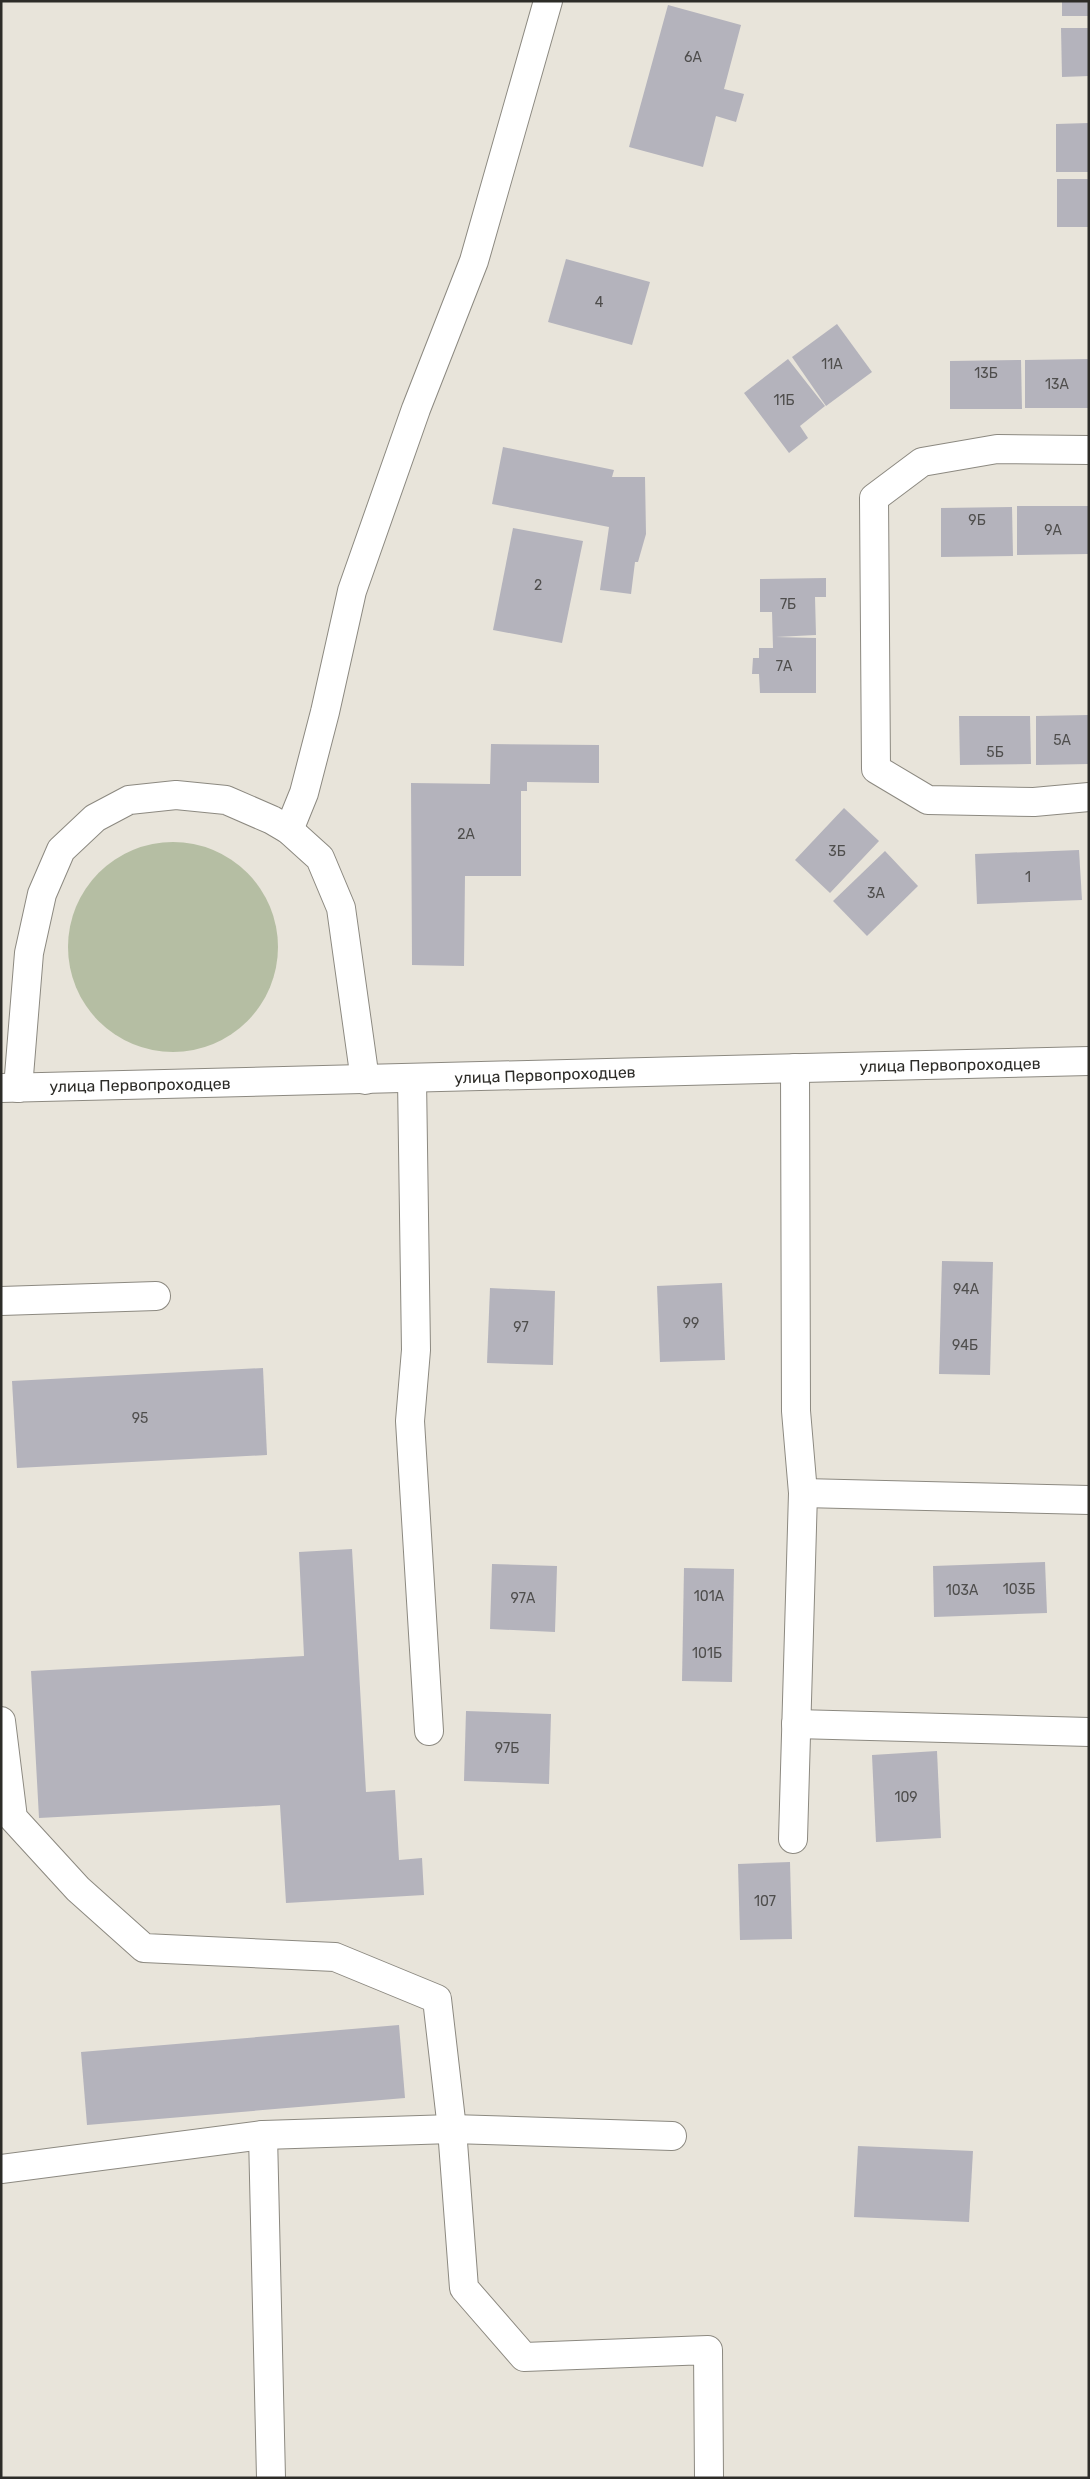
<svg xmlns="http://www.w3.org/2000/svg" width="1090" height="2479" viewBox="0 0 1090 2479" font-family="Rubik,sans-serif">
<rect width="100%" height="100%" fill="#e8e4da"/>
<circle fill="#b5bea3" cx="173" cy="947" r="105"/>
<g fill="#b4b3bc">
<rect x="1062" y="1" width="27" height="15"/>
<path d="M668 5 741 25 724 89 744 94 736 122 716 116 703 167 629 147Z"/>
<path d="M1061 28H1089V76L1062 77Z"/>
<path d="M1089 123V172H1056V124Z"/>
<rect x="1057" y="179" width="32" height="48"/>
<path d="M566 259 650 282 632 345 548 322Z"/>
<path d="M837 324 872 372 826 406 792 357Z"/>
<path d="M788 359 825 406 800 426 808 438 789 453 744 393Z"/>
<path d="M1089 359V408H1025V360Z"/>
<path d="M1021 360 1022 409H950V361Z"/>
<path d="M503 447 614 470 612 477H645L646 534 638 562H635L631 594 600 590 609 527 492 504Z"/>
<path d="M1017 506H1089V554L1017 555Z"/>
<path d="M1012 507 1013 556 941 557V508Z"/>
<path d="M513 528 583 541 562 643 493 630Z"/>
<path d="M826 578V597H815L816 635 776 637 816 638V693H760L759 674H752L753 658H759V648H773L772 612H760V579Z"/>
<path d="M1089 715V764L1036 765V716Z"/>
<path d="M959 716H1030L1031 764 960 765Z"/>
<path d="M491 744 599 745V783L527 782V791H521V876H465L464 966 412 965 411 783 490 784Z"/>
<path d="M844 808 879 841 830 893 795 860Z"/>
<path d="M1079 850 1082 900 977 904 975 854Z"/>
<path d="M885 851 918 886 867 936 833 901Z"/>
<path d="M942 1261 993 1262 990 1375 939 1374Z"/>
<path d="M722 1283 725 1360 660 1362 657 1286Z"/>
<path d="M490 1288 555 1291 553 1365 487 1363Z"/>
<path d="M263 1368 267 1455 17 1468 12 1381Z"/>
<path d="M352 1549 366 1792 395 1790 399 1860 422 1858 424 1895 286 1903 280 1805 39 1818 31 1671 304 1656 299 1552Z"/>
<path d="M1045 1562 1047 1613 934 1617 933 1566Z"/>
<path d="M492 1564 557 1566 555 1632 490 1629Z"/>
<path d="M684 1568 734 1569 732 1682 682 1681Z"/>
<path d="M466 1711 551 1714 549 1784 464 1781Z"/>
<path d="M937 1751 941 1838 876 1842 872 1755Z"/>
<path d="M790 1862 792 1939 740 1940 738 1864Z"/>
<path d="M399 2025 405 2098 87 2125 81 2052Z"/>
<path d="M858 2146 973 2151 969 2222 854 2217Z"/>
</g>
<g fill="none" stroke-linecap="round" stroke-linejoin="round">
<defs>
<g id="minor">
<path d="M1089 450 997 449 922 462 874 498 876 769 928 800 1034 802 1089 797"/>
<path d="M289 830 304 793 325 712 352 591 416 409 474 261 548 1"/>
<path d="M412 1079 416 1350 410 1421 429 1731"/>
<path d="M1 1088 1089 1061"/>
<path d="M18 1088 29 953 42 894 61 850 95 818 129 800 176 795 226 800 272 820 289 830 320 858 341 908 365 1080"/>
<path d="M1 1301 156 1296"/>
<path d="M803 1493 1089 1500"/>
<path d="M1 1721 13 1818 78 1889 144 1948 335 1957 437 1999 452 2129 464 2288 524 2357 708 2350 709 2478"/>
<path d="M796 1724 1089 1732"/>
<path d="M793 1839 803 1493 796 1411 795 1068"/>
<path d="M263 2135 271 2478"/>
<path d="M1 2169 263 2135 452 2129 672 2136"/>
</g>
</defs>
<use href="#minor" stroke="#8c8980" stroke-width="30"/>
<use href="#minor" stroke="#fff" stroke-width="28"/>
</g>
<g text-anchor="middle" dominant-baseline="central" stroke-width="4" stroke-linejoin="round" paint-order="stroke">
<g font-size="14" fill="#4f4e4d">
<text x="693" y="57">6А</text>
<text x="599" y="302">4</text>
<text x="832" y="364">11А</text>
<text x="986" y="373">13Б</text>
<text x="1057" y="384">13А</text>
<text x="784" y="400">11Б</text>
<text x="977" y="520">9Б</text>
<text x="1053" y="530">9А</text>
<text x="538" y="585">2</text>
<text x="788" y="604">7Б</text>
<text x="784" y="666">7А</text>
<text x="1062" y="740">5А</text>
<text x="995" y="752">5Б</text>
<text x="466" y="834">2А</text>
<text x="837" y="851">3Б</text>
<text x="1028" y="877">1</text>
<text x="876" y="893">3А</text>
<text x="966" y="1289">94А</text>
<text x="691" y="1323">99</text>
<text x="521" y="1327">97</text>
<text x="965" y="1345">94Б</text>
<text x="140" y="1418">95</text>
<text x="1019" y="1589">103Б</text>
<text x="962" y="1590">103А</text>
<text x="709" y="1596">101А</text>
<text x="523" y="1598">97А</text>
<text x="707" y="1653">101Б</text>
<text x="507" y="1748">97Б</text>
<text x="906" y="1797">109</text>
<text x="765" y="1901">107</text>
</g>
<g font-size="16" fill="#2d2c28" stroke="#fff">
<text transform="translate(950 1065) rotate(-1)">улица Первопроходцев</text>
<text transform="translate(545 1075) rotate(-2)">улица Первопроходцев</text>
<text transform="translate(140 1085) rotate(-1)">улица Первопроходцев</text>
</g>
</g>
<rect width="1090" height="2479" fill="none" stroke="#2d2c28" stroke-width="5"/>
</svg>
